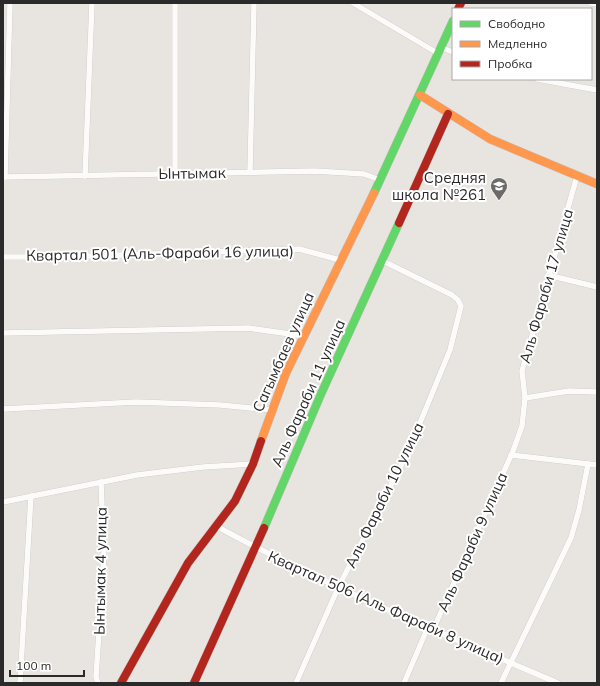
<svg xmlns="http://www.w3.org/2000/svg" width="600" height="686" viewBox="0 0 600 686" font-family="Mulish,sans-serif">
<rect width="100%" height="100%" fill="#e8e4df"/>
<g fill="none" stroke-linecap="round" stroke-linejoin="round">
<defs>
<g id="street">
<path d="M175 3V173"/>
<path d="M353 3 439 54"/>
<path d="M591 3 597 4"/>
<path d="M442 48 453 52"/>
<path d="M537 79 597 90"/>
<path d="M250 172 254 3"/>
<path d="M85 176 92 3"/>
<path d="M3 177 315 171 364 174 380 180"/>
<path d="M5 177 10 3"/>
<path d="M3 257H61L299 249 340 260"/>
<path d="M548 275 597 287"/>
<path d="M3 333 248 328 304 336"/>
<path d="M525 398 522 371 577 176"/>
<path d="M3 409 136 402 220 405 271 410"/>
<path d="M511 455 597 465"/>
<path d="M3 502 137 475 203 467 253 464"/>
<path d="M216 526C326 586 443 634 558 683"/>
<path d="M433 630 513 451 522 426 525 398 569 391 597 392"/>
<path d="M20 683 31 496"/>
<path d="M98 683 96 677 104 555 101 482"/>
<path d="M296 683 338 588 408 452 450 350 461 306 458 300 452 295 383 261"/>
<path d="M404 683 428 627"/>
<path d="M501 683 571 538 579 510 588 464"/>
</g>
<g id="fast">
<path d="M374 193 453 21"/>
<path d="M264 528 321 394 399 223"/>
</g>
<g id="slow">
<path d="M420 95 490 139 597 184"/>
<path d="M261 441 286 373 374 193"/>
</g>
<g id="jam">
<path d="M458 9 461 3"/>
<path d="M399 223 448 114"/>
<path d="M121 683 188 563 235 501 253 464 261 441"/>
<path d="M194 683 264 528"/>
</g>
</defs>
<use href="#street" stroke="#c1c0c1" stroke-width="6"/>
<use href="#fast" stroke="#c1c0c1" stroke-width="9"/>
<use href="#slow" stroke="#c1c0c1" stroke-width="9"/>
<use href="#jam" stroke="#c1c0c1" stroke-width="9"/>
<use href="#street" stroke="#fcfbfa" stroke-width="5.5"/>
<use href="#fast" stroke="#63d668" stroke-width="8"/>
<use href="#slow" stroke="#ff974d" stroke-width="8"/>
<use href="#jam" stroke="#b3261e" stroke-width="8"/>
</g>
<defs>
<symbol id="school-pin" viewBox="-11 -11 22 30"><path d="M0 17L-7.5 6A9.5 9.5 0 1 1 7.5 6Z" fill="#6c6b69" stroke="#fff"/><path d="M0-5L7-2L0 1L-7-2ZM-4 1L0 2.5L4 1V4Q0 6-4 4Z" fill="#fff"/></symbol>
</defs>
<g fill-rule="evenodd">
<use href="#school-pin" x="489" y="176" width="20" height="27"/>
</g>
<g text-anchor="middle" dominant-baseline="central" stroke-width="4" stroke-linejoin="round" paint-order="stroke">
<g font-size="15" fill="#2a2a2a" stroke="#fff">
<text transform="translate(192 173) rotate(-1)">Ынтымак</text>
<text transform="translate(160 253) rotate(-1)">Квартал 501 (Аль-Фараби 16 улица)</text>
<text transform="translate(546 286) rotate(-74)">Аль Фараби 17 улица</text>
<text transform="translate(283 352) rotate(-66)">Сагымбаев улица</text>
<text transform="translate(308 393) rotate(-66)">Аль Фараби 11 улица</text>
<text transform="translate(384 495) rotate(-64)">Аль Фараби 10 улица</text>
<text transform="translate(472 542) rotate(-66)">Аль Фараби 9 улица</text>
<text transform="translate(100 571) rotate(-89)">Ынтымак 4 улица</text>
<text transform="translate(386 607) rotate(24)">Квартал 506 (Аль Фараби 8 улица)</text>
</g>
<g font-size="15" fill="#2a2a2a" stroke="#fff" text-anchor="end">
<text x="486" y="177">Средняя<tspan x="486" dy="17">школа №261</tspan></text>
</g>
</g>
<rect width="600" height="686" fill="none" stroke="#2a2a2a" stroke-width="8"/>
<rect x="452" y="8" width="140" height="72" fill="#ffffff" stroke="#aaaaaa"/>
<rect x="460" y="21" width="20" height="6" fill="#63d668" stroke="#aaaaaa"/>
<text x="488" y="28" font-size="12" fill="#2a2a2a">Свободно</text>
<rect x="460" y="41" width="20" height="6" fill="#ff974d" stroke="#aaaaaa"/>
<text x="488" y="48" font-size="12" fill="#2a2a2a">Медленно</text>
<rect x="460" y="61" width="20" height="6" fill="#b3261e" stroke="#aaaaaa"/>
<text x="488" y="68" font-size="12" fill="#2a2a2a">Пробка</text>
<path d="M10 670v6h74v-6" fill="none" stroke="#2a2a2a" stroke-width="2"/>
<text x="16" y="670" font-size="12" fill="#2a2a2a" stroke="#ffffff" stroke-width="3" paint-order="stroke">100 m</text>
</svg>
